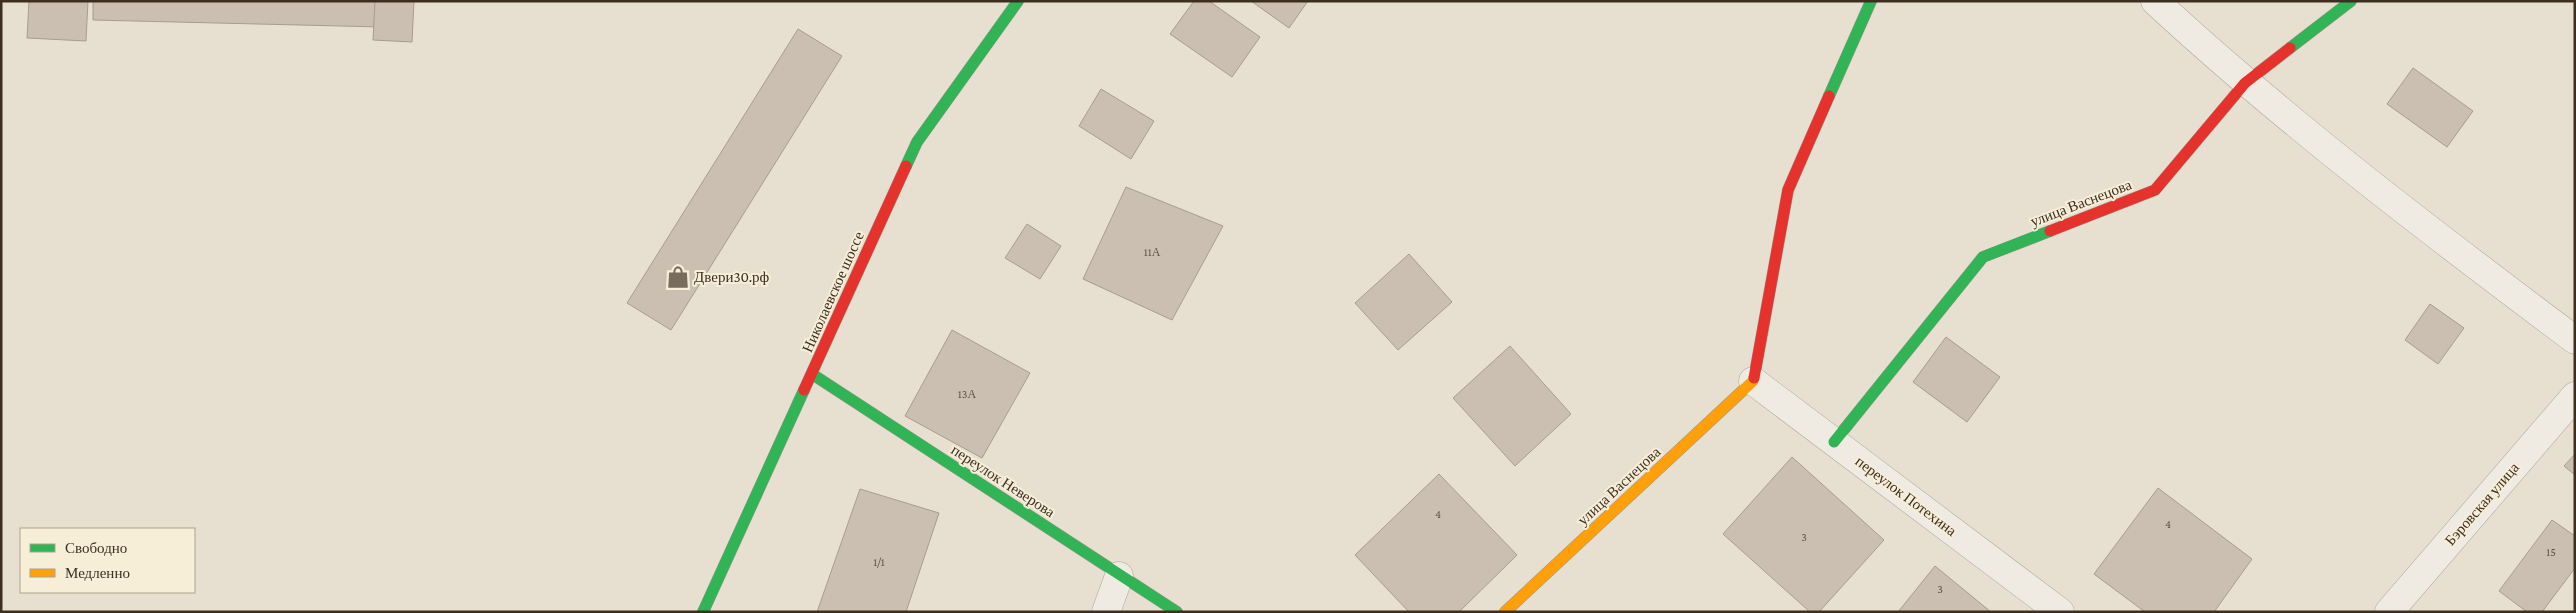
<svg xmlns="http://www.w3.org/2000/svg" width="2576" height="613" viewBox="0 0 2576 613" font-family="'Crimson Pro',serif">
<rect width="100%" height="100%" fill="#e7e0d1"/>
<g fill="#cbbfb2" stroke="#a89c90">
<path d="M29 1H88L86 41 27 38Z"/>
<path d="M93 1H382L381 27 93 20Z"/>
<path d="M375 1H414L412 42 373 40Z"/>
<path d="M1194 1H1209L1260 37 1232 77 1170 34Z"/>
<path d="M1251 1H1308L1289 28Z"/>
<path d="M798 29 842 56 671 330 627 303Z"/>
<path d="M2413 68 2473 111 2447 147 2387 104Z"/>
<path d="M1101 89 1154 121 1131 159 1079 126Z"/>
<path d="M1126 187 1223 226 1172 320 1083 279Z"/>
<path d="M1027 224 1061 246 1040 279 1005 258Z"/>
<path d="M1409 254 1452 302 1398 350 1355 303Z"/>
<path d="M2430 304 2464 328 2438 364 2405 340Z"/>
<path d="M952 330 1030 373 982 458 905 416Z"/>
<path d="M1946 337 2000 377 1967 422 1913 382Z"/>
<path d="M1510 346 1571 414 1515 466 1453 398Z"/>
<path d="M2575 454V475L2564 466Z"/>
<path d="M1792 457 1884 540 1819 612H1810L1723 534Z"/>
<path d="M1439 474 1517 555 1459 612H1409L1355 555Z"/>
<path d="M2158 488 2252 559 2214 612H2145L2094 574Z"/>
<path d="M860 489 939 513 906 612H817Z"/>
<path d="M2552 520 2575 536V568L2542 612H2527L2499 591Z"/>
<path d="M1935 566 1991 612H1898Z"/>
</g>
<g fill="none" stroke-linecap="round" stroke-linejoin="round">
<defs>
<g id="street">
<path d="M2155 1C2287 123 2431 232 2575 340"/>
<path d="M1753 381 2060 612"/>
<path d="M1106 612 1119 576"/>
<path d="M2389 612 2575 396"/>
</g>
<g id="fast">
<path d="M2290 48 2351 1"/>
<path d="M1829 96 1871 1"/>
<path d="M906 166 917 142 1018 1"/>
<path d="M812 374 1177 612"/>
<path d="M1834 442 1983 257 2050 231"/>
<path d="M703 612 804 390"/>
</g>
<path id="slow" d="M1505 612 1753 381 1754 378"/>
<g id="jam">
<path d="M2050 231 2155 190 2245 83 2290 48"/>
<path d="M1754 378 1788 190 1829 96"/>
<path d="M804 390 906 166"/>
</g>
</defs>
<use href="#street" stroke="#ada599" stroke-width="29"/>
<use href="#fast" stroke="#9c958a" stroke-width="12"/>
<use href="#slow" stroke="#9c958a" stroke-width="12"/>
<use href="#jam" stroke="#9c958a" stroke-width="12"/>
<use href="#street" stroke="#efebe3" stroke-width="28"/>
<use href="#fast" stroke="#30b455" stroke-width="11"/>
<use href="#slow" stroke="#ff9f0a" stroke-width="11"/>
<use href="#jam" stroke="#e5322d" stroke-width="11"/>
</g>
<defs>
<symbol id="shop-bare" viewBox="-9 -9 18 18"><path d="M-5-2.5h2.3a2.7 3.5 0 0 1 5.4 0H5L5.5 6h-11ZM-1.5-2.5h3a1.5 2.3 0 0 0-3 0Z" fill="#786c5e" stroke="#f7eed8" stroke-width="2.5" paint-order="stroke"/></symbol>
</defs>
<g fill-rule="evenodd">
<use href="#shop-bare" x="662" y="261" width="32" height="32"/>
</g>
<g text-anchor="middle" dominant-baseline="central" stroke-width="4" stroke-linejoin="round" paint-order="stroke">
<g font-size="12" fill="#605244">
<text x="1152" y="252">11А</text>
<text x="967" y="394">13А</text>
<text x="1438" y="514">4</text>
<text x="2168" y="524">4</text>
<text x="1804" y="537">3</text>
<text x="2551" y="552">15</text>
<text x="879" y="562">1/1</text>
<text x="1940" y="589">3</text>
</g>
<g font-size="15" fill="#3d2e20" stroke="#f7eed8">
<text transform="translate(2081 203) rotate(-21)">улица Васнецова</text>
<text transform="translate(833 292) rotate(-66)">Николаевское шоссе</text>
<text transform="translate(1003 481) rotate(33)">переулок Неверова</text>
<text transform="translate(1619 486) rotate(-43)">улица Васнецова</text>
<text transform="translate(1906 496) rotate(37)">переулок Потехина</text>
<text transform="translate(2482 504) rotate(-49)">Бэровская улица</text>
</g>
<g font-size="15" fill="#3d2e20" stroke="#f7eed8" text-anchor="start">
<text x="694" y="277">Двери30.рф</text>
</g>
</g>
<rect width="2576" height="613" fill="none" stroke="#3d2e20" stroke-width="5"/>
<rect x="20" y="528" width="175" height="65" fill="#f7eed8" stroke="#ada18e"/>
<rect x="30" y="544" width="25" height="8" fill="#30b455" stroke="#ada18e"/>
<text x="65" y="553" font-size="15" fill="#3d2e20">Свободно</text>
<rect x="30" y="569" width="25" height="8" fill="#ff9f0a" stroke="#ada18e"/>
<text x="65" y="578" font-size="15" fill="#3d2e20">Медленно</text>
</svg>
